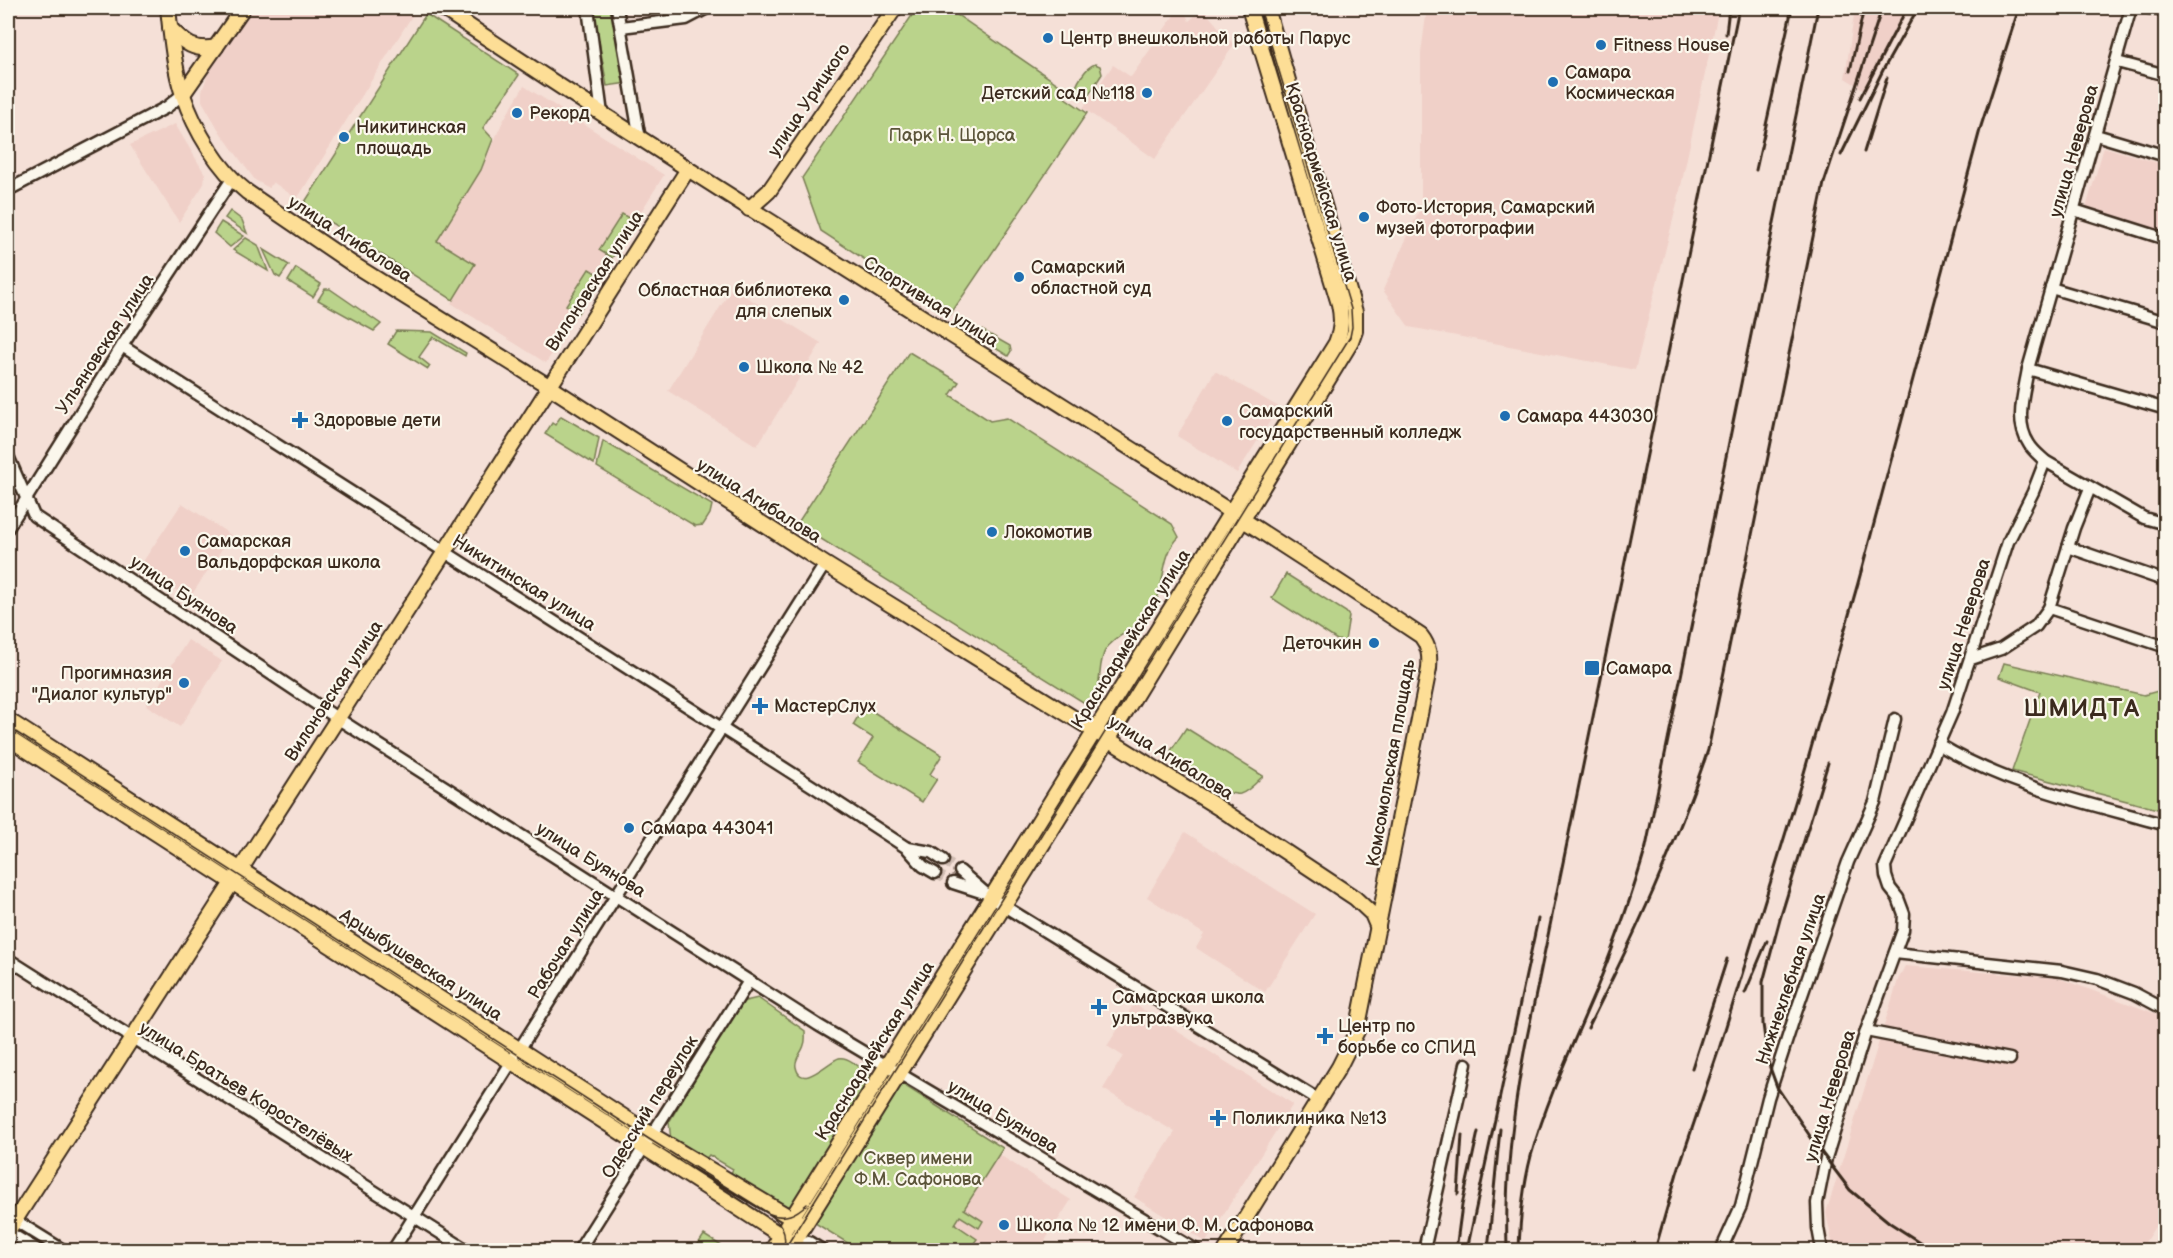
<svg xmlns="http://www.w3.org/2000/svg" width="2173" height="1258" viewBox="0 0 2173 1258" font-family="'Balsamiq Sans',sans-serif">
<rect width="100%" height="100%" fill="#f5e0d7"/>
<filter id="ink" filterUnits="userSpaceOnUse"><feTurbulence type="fractalNoise" baseFrequency=".0167" numOctaves="2"/><feDisplacementMap in="SourceGraphic" scale="12" xChannelSelector="R" yChannelSelector="G"/><feConvolveMatrix kernelMatrix="1 2 1 2 8 2 1 2 1" color-interpolation-filters="sRGB"/></filter>
<g filter="url(#ink)">
<g fill="#f0d0c8">
<path d="M251 8H417L297 199 273 182 269 188 255 180 220 132 202 101V91L208 74Z"/>
<path d="M1183 8 1189 21 1203 9 1234 45 1155 159 1083 108 1113 65 1131 77 1177 11Z"/>
<path d="M1427 8H1719L1678 200 1635 370 1409 327 1383 290 1421 207V53Z"/>
<path d="M1855 8H1909L1866 91 1845 78Z"/>
<path d="M524 86 664 175 546 363 451 303 475 264 437 241 481 170 503 121Z"/>
<path d="M175 124 205 174 204 184 179 222 130 145Z"/>
<path d="M2104 147 2165 165V232L2086 208Z"/>
<path d="M732 288 821 343 757 446 668 391Z"/>
<path d="M1215 371 1279 407 1237 473 1177 436Z"/>
<path d="M182 503 231 535 189 599 140 566Z"/>
<path d="M188 640 222 661 180 727 146 705Z"/>
<path d="M1185 832 1315 914 1265 992 1196 948 1204 934 1147 897Z"/>
<path d="M1905 966 2058 978 2165 1017V1211L2140 1250H1834L1826 1213 1898 980Z"/>
<path d="M1134 1004 1293 1104 1206 1242 1134 1197 1175 1132 1103 1089 1123 1056 1107 1046Z"/>
<path d="M998 1154 1071 1200 1039 1250H938Z"/>
</g>
<g fill="#bad38b" stroke="#7a7e54" stroke-width="1.5">
<path d="M593 8H614L627 83 607 86Z"/>
<path d="M917 8H947L1068 91 1064 97 1087 113 950 315 821 231 802 178Z"/>
<path d="M426 14 519 75 483 128 493 139 481 170 437 241 475 264 453 300 303 205Z"/>
<path d="M1095 64 1100 66 1102 74 1088 96H1079L1075 93C1075 84 1086 67 1095 64Z"/>
<path d="M230 211 242 220 247 233 225 218Z"/>
<path d="M622 214 635 222 612 258 599 250Z"/>
<path d="M221 222 244 236 230 247 214 233Z"/>
<path d="M246 238 258 245 268 271 233 250Z"/>
<path d="M263 249 289 265 280 278 275 275Z"/>
<path d="M296 268 321 284 313 297 288 281Z"/>
<path d="M589 269 601 276 578 313 566 305Z"/>
<path d="M325 289H330L381 324 374 331 318 300Z"/>
<path d="M980 329 1010 346 1011 351 1008 356 976 336Z"/>
<path d="M396 331 432 332 466 353 465 356 433 337 419 357 430 366 428 369 388 344Z"/>
<path d="M909 352 959 382 950 395 990 421 1007 418 1172 524 1179 537C1160 556 1166 584 1154 606 1141 629 1118 632 1106 649 1096 665 1104 688 1091 701L1083 702 797 524Z"/>
<path d="M561 416 599 438 594 464 545 434 552 423 555 425Z"/>
<path d="M603 441 712 505 710 514 703 525 695 526 597 467Z"/>
<path d="M1286 574 1346 612 1349 616 1345 641 1337 640 1272 598Z"/>
<path d="M2004 663 2144 695 2165 689V811L2012 771 2040 692 1999 677Z"/>
<path d="M864 706 942 755 930 774 937 779 922 802 858 762 873 738 853 725Z"/>
<path d="M1186 728 1263 776C1257 782 1248 792 1240 794 1222 797 1184 765 1168 755Z"/>
<path d="M758 998 805 1031C805 1036 806 1040 804 1045 802 1053 794 1059 796 1067 801 1092 830 1060 839 1058 849 1056 864 1071 872 1077L792 1206 778 1207 729 1177 733 1169 709 1155 703 1162 671 1141 669 1122 741 1002Z"/>
<path d="M899 1082 1003 1148 964 1209 983 1221 979 1228 960 1216 955 1224 977 1239 969 1250H952L942 1245 939 1250H859L815 1223Z"/>
<path d="M704 1235 728 1250H694Z"/>
</g>
<g fill="none" stroke-linecap="round" stroke-linejoin="round">
<g stroke="#d0bcb2" stroke-width="10" stroke-dasharray="10 5" stroke-linecap="butt">
<path d="M943 860 960 871"/>
<path d="M935 873 953 883"/>
</g>
<defs>
<g id="minor">
<path d="M588 8 602 114"/>
<path d="M617 8 640 139"/>
<path d="M2149 8 2166 10"/>
<path d="M621 27 686 19 707 8"/>
<path d="M2117 62 2166 75"/>
<path d="M2096 135 2166 156"/>
<path d="M8 190 167 107 183 94"/>
<path d="M2074 210 2166 239"/>
<path d="M2051 288 2166 322"/>
<path d="M122 346 817 789 907 848 923 866 935 873"/>
<path d="M2028 369 2166 409"/>
<path d="M8 456 34 516 337 718 818 1025 1196 1250"/>
<path d="M2045 461 2144 518 2166 524"/>
<path d="M8 528 122 346 232 179"/>
<path d="M2068 547 2166 581"/>
<path d="M2049 608 2166 647"/>
<path d="M1971 659 2001 649 2036 626 2049 608 2074 528 2090 488"/>
<path d="M1938 744C2008 787 2088 803 2166 825"/>
<path d="M908 848 931 852 943 860"/>
<path d="M960 871 991 898 1319 1100"/>
<path d="M953 883 981 892"/>
<path d="M1895 953 2062 971 2097 979 2134 993 2166 1010"/>
<path d="M8 959 467 1250"/>
<path d="M1866 1031 2010 1059"/>
<path d="M8 1216 63 1250"/>
<path d="M8 1232 38 1250"/>
<path d="M794 1243 809 1242 822 1250"/>
<path d="M393 1250 825 564"/>
<path d="M579 1250 749 981"/>
<path d="M1424 1250 1466 1064"/>
<path d="M1721 1250 1741 1206 1768 1098 1794 1018 1848 862 1875 802 1895 719"/>
<path d="M1822 1250 1818 1228 1817 1203 1826 1158 1866 1031 1903 930 1904 914 1898 898 1890 888 1886 876 1885 866 1952 713 2008 542 2033 492 2045 461C2040 456 2033 451 2029 444 2014 422 2024 393 2028 369L2131 8"/>
</g>
<g id="major">
<path d="M168 8C171 36 174 68 183 95 195 130 218 169 247 192L351 263 550 387 825 564 1219 808 1355 898 1372 914 1378 928"/>
<path d="M442 8C763 224 1098 421 1421 636 1429 646 1430 656 1429 669L1357 1031 1339 1067 1226 1250"/>
<path d="M170 28C184 43 195 52 216 47"/>
<path d="M183 94 243 8"/>
<path d="M749 209 769 191 895 8"/>
<path d="M8 720 652 1135 798 1222"/>
<path d="M8 738 788 1240"/>
<path d="M8 1231 437 564 688 169"/>
<path d="M772 1250 1336 343C1342 329 1342 318 1339 304L1249 8"/>
<path d="M789 1250 1116 727 1351 342 1355 331V312L1267 8"/>
</g>
</defs>
<use href="#minor" stroke="#3b2a1e" stroke-width="15"/>
<use href="#major" stroke="#3b2a1e" stroke-width="18"/>
<use href="#minor" stroke="#fbf7ec" stroke-width="10"/>
<use href="#major" stroke="#fdde96" stroke-width="14"/>
<g stroke="#3b2a1e" stroke-width="1.5">
<path d="M8 727 649 1139 768 1213C781 1223 787 1231 784 1248"/>
<path d="M770 1214C785 1220 796 1214 807 1204"/>
<path d="M784 1250 1350 337 1352 327 1351 309 1260 8"/>
</g>
<g stroke="#3b2a1e" stroke-width="3">
<path d="M1726 34 1729 8"/>
<path d="M1850 71 1864 8"/>
<path d="M1860 98 1907 8"/>
<path d="M1864 152 1887 78"/>
<path d="M1841 155 1883 70 1918 8"/>
<path d="M1756 170 1792 8"/>
<path d="M1828 763 1780 919 1763 982V1024L1768 1062 1777 1087 1818 1148 1850 1190 1890 1223 1932 1250"/>
<path d="M1745 993 1767 941"/>
<path d="M1588 1028C1633 938 1676 846 1708 750L1824 183 1882 8"/>
<path d="M1692 1068 1727 959"/>
<path d="M1458 1194 1462 1135"/>
<path d="M1456 1250 1462 1205 1478 1132"/>
<path d="M1467 1250 1538 919"/>
<path d="M1488 1250 1500 1129"/>
<path d="M1507 1250C1505 1178 1512 1118 1525 1047L1739 8"/>
<path d="M1519 1250C1520 1218 1523 1187 1531 1156 1547 1099 1573 1044 1596 990 1615 943 1632 896 1646 847L1818 8"/>
<path d="M1655 1250 1677 1173 1719 1049 1802 780 1858 583 1981 126 2019 8"/>
</g>
</g>
</g>
<g fill="#1f6fb2" stroke="#fbf7ec" stroke-width="2">
<circle cx="1048" cy="38" r="6"/>
<circle cx="1601" cy="45" r="6"/>
<circle cx="1553" cy="82" r="6"/>
<circle cx="1147" cy="93" r="6"/>
<circle cx="517" cy="113" r="6"/>
<circle cx="344" cy="137" r="6"/>
<circle cx="1364" cy="217" r="6"/>
<circle cx="1019" cy="277" r="6"/>
<circle cx="844" cy="300" r="6"/>
<circle cx="744" cy="367" r="6"/>
<circle cx="1505" cy="416" r="6"/>
<path d="M297 411h6v6h6v6h-6v6h-6v-6h-6v-6h6z"/>
<circle cx="1227" cy="421" r="6"/>
<circle cx="992" cy="532" r="6"/>
<circle cx="185" cy="551" r="6"/>
<circle cx="1374" cy="643" r="6"/>
<rect x="1584" y="660" width="16" height="16" rx="3"/>
<circle cx="184" cy="683" r="6"/>
<path d="M757 697h6v6h6v6h-6v6h-6v-6h-6v-6h6z"/>
<circle cx="629" cy="828" r="6"/>
<path d="M1096 998h6v6h6v6h-6v6h-6v-6h-6v-6h6z"/>
<path d="M1322 1027h6v6h6v6h-6v6h-6v-6h-6v-6h6z"/>
<path d="M1215 1109h6v6h6v6h-6v6h-6v-6h-6v-6h6z"/>
<circle cx="1004" cy="1225" r="6"/>
</g>
<g text-anchor="middle" dominant-baseline="central" stroke-width="4.5" stroke-linejoin="round" paint-order="stroke">
<g font-size="18" fill="#3b2a1e" stroke="#fbf7ec" text-anchor="start">
<text x="1060" y="38">Центр внешкольной работы Парус</text>
<text x="1613" y="45">Fitness House</text>
<text x="1565" y="72">Самара<tspan x="1565" dy="21">Космическая</tspan></text>
<text x="1135" y="93" text-anchor="end">Детский сад №118</text>
<text x="529" y="113">Рекорд</text>
<text x="356" y="127">Никитинская<tspan x="356" dy="21">площадь</tspan></text>
<text x="1376" y="207">Фото-История, Самарский<tspan x="1376" dy="21">музей фотографии</tspan></text>
<text x="1031" y="267">Самарский<tspan x="1031" dy="21">областной суд</tspan></text>
<text x="832" y="290" text-anchor="end">Областная библиотека<tspan x="832" dy="21">для слепых</tspan></text>
<text x="756" y="367">Школа № 42</text>
<text x="1239" y="411">Самарский<tspan x="1239" dy="21">государственный колледж</tspan></text>
<text x="1517" y="416">Самара 443030</text>
<text x="314" y="420">Здоровые дети</text>
<text x="1004" y="532">Локомотив</text>
<text x="197" y="541">Самарская<tspan x="197" dy="21">Вальдорфская школа</tspan></text>
<text x="1362" y="643" text-anchor="end">Деточкин</text>
<text x="1606" y="668">Самара</text>
<text x="172" y="673" text-anchor="end">Прогимназия<tspan x="172" dy="21">"Диалог культур"</tspan></text>
<text x="774" y="706">МастерСлух</text>
<text x="641" y="828">Самара 443041</text>
<text x="1112" y="997">Самарская школа<tspan x="1112" dy="21">ультразвука</tspan></text>
<text x="1338" y="1026">Центр по<tspan x="1338" dy="21">борьбе со СПИД</tspan></text>
<text x="1232" y="1118">Поликлиника №13</text>
<text x="1016" y="1225">Школа № 12 имени Ф. М. Сафонова</text>
</g>
<g font-size="18" fill="#3b2a1e" stroke="#fbf7ec">
<text transform="translate(809 100) rotate(-56)">улица Урицкого</text>
<text transform="translate(2074 151) rotate(-74)">улица Неверова</text>
<text transform="translate(1321 182) rotate(73)">Красноармейская улица</text>
<text transform="translate(350 239) rotate(33)">улица Агибалова</text>
<text transform="translate(595 281) rotate(-57)">Вилоновская улица</text>
<text transform="translate(931 302) rotate(32)">Спортивная улица</text>
<text transform="translate(105 344) rotate(-57)">Ульяновская улица</text>
<text transform="translate(759 501) rotate(32)">улица Агибалова</text>
<text transform="translate(524 583) rotate(32)">Никитинская улица</text>
<text transform="translate(184 595) rotate(34)">улица Буянова</text>
<text transform="translate(1964 624) rotate(-72)">улица Неверова</text>
<text transform="translate(1131 639) rotate(-58)">Красноармейская улица</text>
<text transform="translate(334 691) rotate(-57)">Вилоновская улица</text>
<text transform="translate(1171 758) rotate(32)">улица Агибалова</text>
<text transform="translate(1391 763) rotate(-80)">Комсомольская площадь</text>
<text transform="translate(591 860) rotate(32)">улица Буянова</text>
<text transform="translate(566 944) rotate(-58)">Рабочая улица</text>
<text transform="translate(421 965) rotate(33)">Арцыбушевская улица</text>
<text transform="translate(1791 979) rotate(-71)">Нижнехлебная улица</text>
<text transform="translate(875 1051) rotate(-58)">Красноармейская улица</text>
<text transform="translate(246 1092) rotate(32)">улица Братьев Коростелёвых</text>
<text transform="translate(1830 1096) rotate(-73)">улица Неверова</text>
<text transform="translate(650 1107) rotate(-58)">Одесский переулок</text>
<text transform="translate(1003 1117) rotate(31)">улица Буянова</text>
</g>
<g font-size="18" fill="#5b5439" stroke="#fbf7ec">
<text x="952" y="135">Парк Н. Щорса</text>
<text x="918" y="1158">Cквер имени<tspan x="918" dy="21">Ф.М. Сафонова</tspan></text>
</g>
<g font-size="24" font-weight="bold" letter-spacing="1.5" fill="#3b2a1e" stroke="#fbf7ec">
<text x="2082" y="708">ШМИДТА</text>
</g>
</g>
<rect width="2173" height="1258" fill="none" stroke="#fbf7ec" stroke-width="30"/>
<rect x="15" y="15" width="2143" height="1228" fill="none" stroke="#3b2a1e" stroke-width="2" filter="url(#ink)"/>
</svg>
